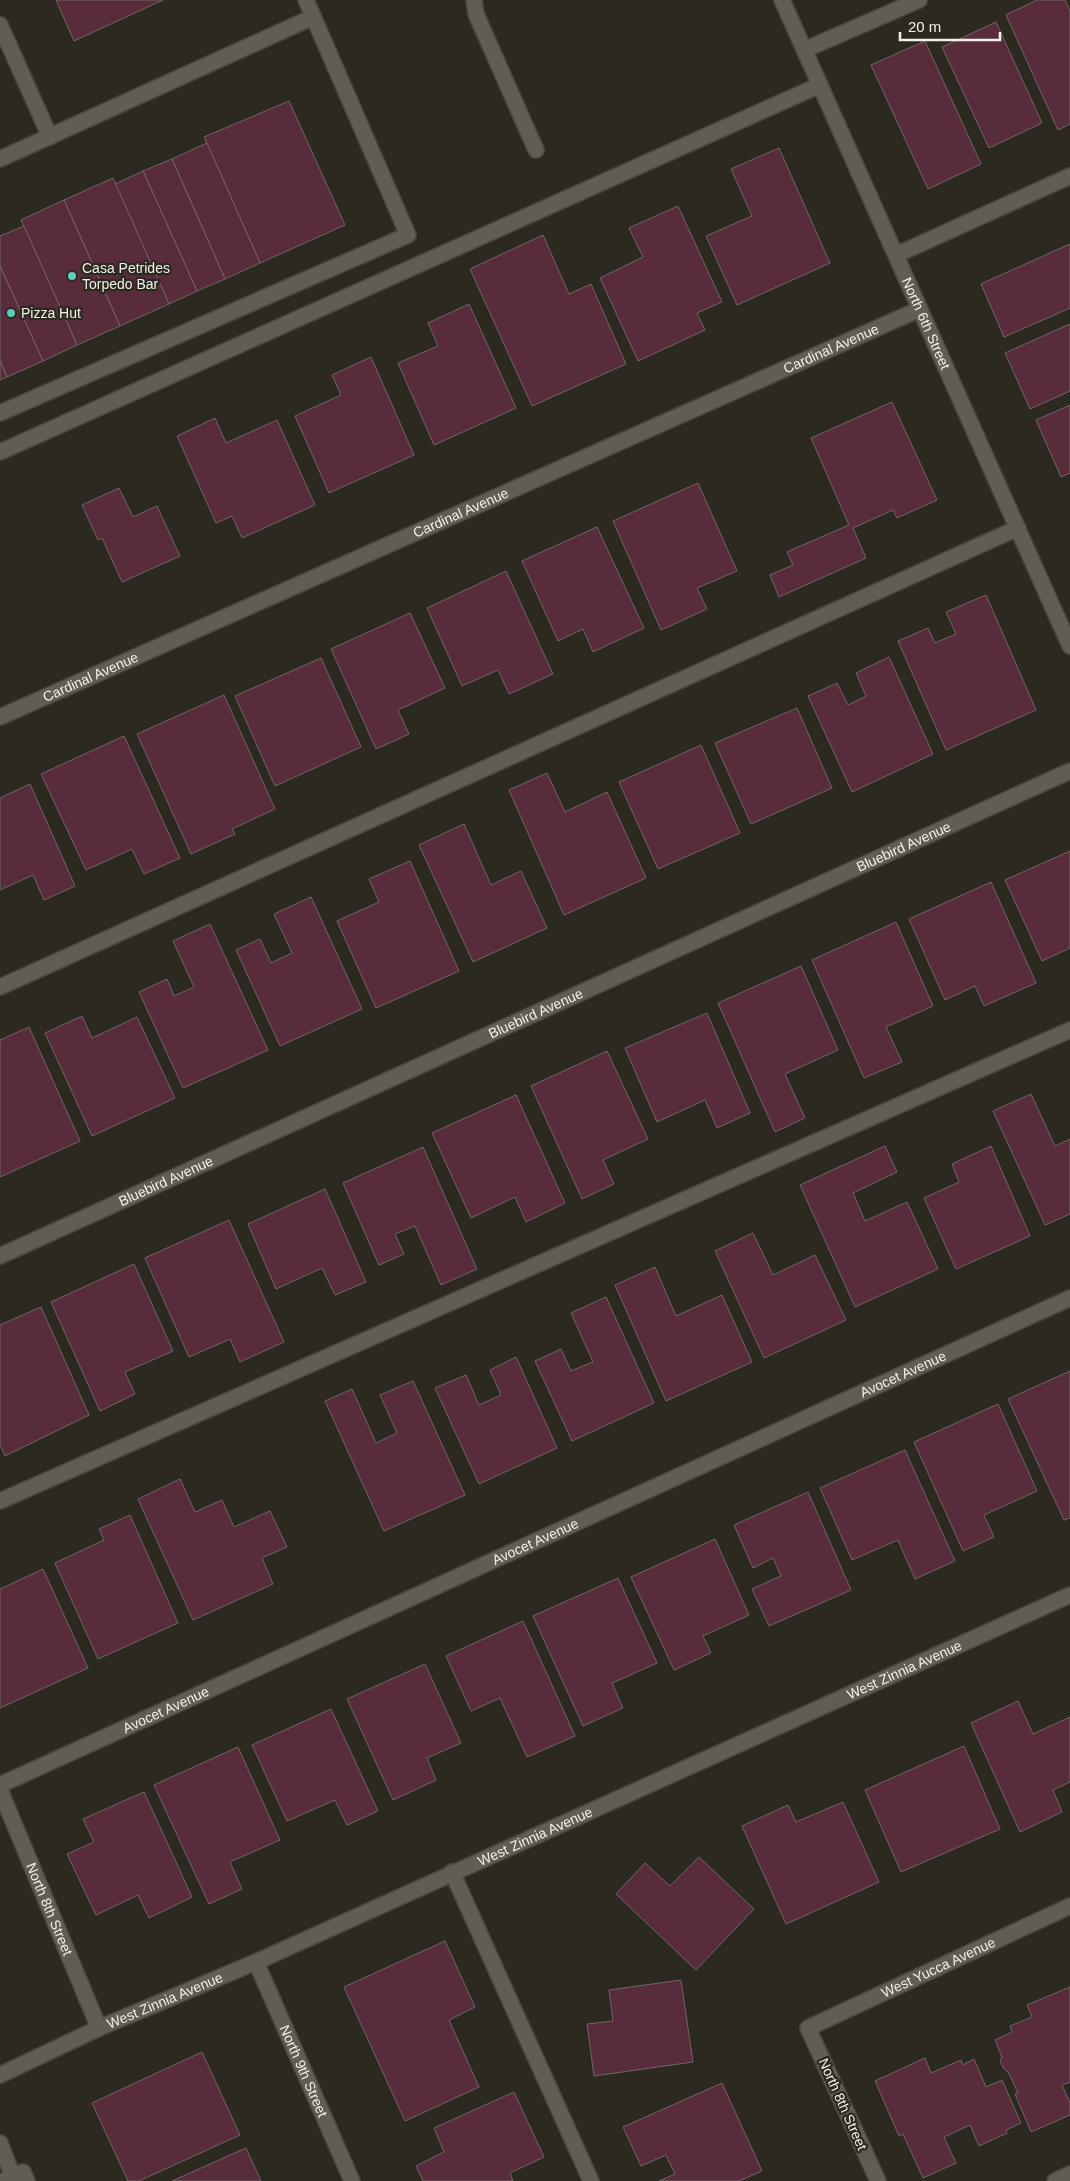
<svg xmlns="http://www.w3.org/2000/svg" width="1070" height="2181" viewBox="0 0 1070 2181" font-family="Arial,sans-serif">
<rect width="100%" height="100%" fill="#2c2920"/>
<g fill="#592c3c" stroke="#716568">
<path d="M56 0H163L74 41Z"/>
<path d="M1037 0H1065L1070 11V124L1058 130 1006 15Z"/>
<path d="M996 22 1042 123 989 148 942 47Z"/>
<path d="M925 41 981 164 928 189 871 65Z"/>
<path d="M289 101 345 225 260 263 204 137Z"/>
<path d="M207 143 260 263 225 279 172 159Z"/>
<path d="M779 148 830 263 737 305 706 236 752 216 731 169Z"/>
<path d="M172 159 225 279 197 291 143 171Z"/>
<path d="M143 171 197 291 169 304 115 184Z"/>
<path d="M113 178 169 304 120 326 64 200Z"/>
<path d="M64 200 120 326 77 345 21 220Z"/>
<path d="M678 206 722 302 697 313 705 330 638 361 600 278 643 257 629 228Z"/>
<path d="M24 226 77 345 43 361 0 266V236Z"/>
<path d="M543 235 569 294 591 284 626 364 532 406 470 269Z"/>
<path d="M1070 244V308L1004 337 981 284Z"/>
<path d="M0 266 43 361 7 377 0 361Z"/>
<path d="M469 304 516 408 434 445 398 363 438 346 428 323Z"/>
<path d="M1070 324V391L1030 409 1005 353Z"/>
<path d="M371 357 414 455 329 493 295 416 341 395 332 375Z"/>
<path d="M0 361 7 377 0 380Z"/>
<path d="M892 402 937 500 897 518 893 510 853 528 866 558 779 597 770 575 793 565 787 552 849 525 811 438Z"/>
<path d="M1070 405V473L1061 477 1036 420Z"/>
<path d="M215 418 226 443 277 420 315 505 242 538 232 516 216 523 177 436Z"/>
<path d="M698 483 737 571 697 588 707 609 661 630 613 521Z"/>
<path d="M119 488 133 517 157 506 180 556 122 582 102 538 98 540 82 505Z"/>
<path d="M597 527 644 628 593 652 583 629 558 641 522 561Z"/>
<path d="M506 571 553 674 509 694 498 670 462 686 427 608Z"/>
<path d="M986 595 1036 710 946 750 898 641 928 628 935 643 956 634 946 612Z"/>
<path d="M410 613 445 688 398 710 409 734 376 749 331 649Z"/>
<path d="M889 657 933 754 852 792 808 696 837 683 848 705 866 696 856 673Z"/>
<path d="M321 658 361 747 275 786 235 696Z"/>
<path d="M224 695 275 809 232 829 235 834 191 854 137 734Z"/>
<path d="M797 708 832 788 751 824 715 743Z"/>
<path d="M124 736 180 858 144 874 132 849 86 870 41 774Z"/>
<path d="M701 745 740 833 658 869 619 782Z"/>
<path d="M547 773 565 812 607 792 646 878 564 915 509 790Z"/>
<path d="M30 784 75 886 44 900 33 875 0 890V798Z"/>
<path d="M464 824 491 885 521 871 547 928 473 962 419 845Z"/>
<path d="M1070 851V948L1042 961 1005 880Z"/>
<path d="M410 861 459 971 376 1008 337 921 379 902 369 879Z"/>
<path d="M991 882 1036 983 984 1006 975 986 945 1000 909 919Z"/>
<path d="M311 897 362 1009 280 1046 236 950 260 939 271 963 292 953 274 914Z"/>
<path d="M896 922 933 1006 886 1027 902 1062 864 1078 812 960Z"/>
<path d="M210 924 268 1050 183 1088 139 992 167 979 174 996 194 987 173 941Z"/>
<path d="M801 966 838 1050 785 1074 805 1118 775 1132 718 1003Z"/>
<path d="M707 1013 750 1113 717 1128 705 1100 657 1122 625 1048Z"/>
<path d="M82 1016 92 1038 137 1017 175 1098 92 1136 45 1033Z"/>
<path d="M29 1027 80 1141 0 1177V1040Z"/>
<path d="M607 1051 648 1139 603 1160 614 1184 582 1199 531 1086Z"/>
<path d="M1031 1094 1055 1146 1070 1139V1214L1045 1225 993 1111Z"/>
<path d="M516 1095 565 1203 526 1222 515 1197 471 1218 432 1133Z"/>
<path d="M885 1146 897 1172 853 1193 865 1221 907 1202 938 1269 855 1307 800 1185Z"/>
<path d="M991 1146 1030 1236 956 1269 924 1198 959 1182 952 1164Z"/>
<path d="M423 1147 477 1269 441 1285 415 1226 395 1234 404 1254 379 1265 343 1183Z"/>
<path d="M325 1189 366 1282 335 1295 322 1268 276 1289 248 1224Z"/>
<path d="M229 1220 284 1342 240 1362 230 1339 189 1357 145 1258Z"/>
<path d="M753 1233 773 1275 815 1255 846 1320 764 1358 715 1251Z"/>
<path d="M134 1264 173 1351 125 1372 135 1394 100 1411 51 1302Z"/>
<path d="M655 1267 676 1316 722 1295 752 1362 666 1401 615 1285Z"/>
<path d="M606 1297 654 1403 572 1441 535 1361 561 1349 571 1371 593 1362 571 1313Z"/>
<path d="M41 1307 89 1415 5 1456 0 1445V1325Z"/>
<path d="M516 1357 557 1448 479 1484 435 1388 466 1375 479 1405 501 1395 490 1370Z"/>
<path d="M1070 1371V1518L1064 1520 1008 1399Z"/>
<path d="M413 1381 465 1495 384 1531 325 1401 352 1389 376 1443 397 1433 380 1395Z"/>
<path d="M998 1404 1037 1491 984 1515 994 1537 963 1551 914 1442Z"/>
<path d="M905 1450 955 1561 915 1579 898 1540 852 1560 820 1488Z"/>
<path d="M180 1479 195 1512 222 1500 234 1527 270 1511 287 1547 262 1558 273 1584 193 1620 138 1499Z"/>
<path d="M808 1492 851 1590 769 1626 752 1589 781 1576 773 1558 753 1568 734 1525Z"/>
<path d="M130 1515 178 1623 98 1659 55 1563 104 1540 99 1529Z"/>
<path d="M715 1539 749 1615 703 1636 711 1653 674 1670 631 1577Z"/>
<path d="M43 1569 88 1668 0 1708V1589Z"/>
<path d="M618 1578 657 1663 612 1683 623 1708 583 1726 533 1616Z"/>
<path d="M523 1621 575 1736 527 1757 500 1698 471 1711 446 1656Z"/>
<path d="M425 1664 461 1743 427 1758 436 1780 393 1800 347 1699Z"/>
<path d="M1018 1701 1033 1734 1070 1717V1782L1053 1790 1062 1812 1020 1832 971 1723Z"/>
<path d="M331 1709 378 1811 347 1825 335 1800 287 1821 252 1745Z"/>
<path d="M964 1746 1000 1829 901 1872 865 1790Z"/>
<path d="M238 1747 280 1840 230 1862 242 1889 209 1904 154 1785Z"/>
<path d="M144 1792 192 1897 149 1918 138 1895 96 1915 67 1854 94 1842 83 1819Z"/>
<path d="M843 1802 879 1882 786 1924 742 1826 788 1805 796 1822Z"/>
<path d="M699 1857 754 1909 696 1970 616 1894 645 1863 670 1886Z"/>
<path d="M445 1941 475 2007 449 2020 479 2087 405 2121 344 1987Z"/>
<path d="M681 1980 693 2062 594 2076 587 2024 613 2021 609 1990Z"/>
<path d="M1070 1987V2082L1062 2085 1070 2103V2115L1031 2132 1015 2094 1018 2093 1008 2072 1004 2069 1000 2061 1002 2057 995 2040 1012 2032 1010 2026 1032 2017 1027 2005Z"/>
<path d="M202 2052 240 2135 139 2181H128L92 2103Z"/>
<path d="M925 2058 931 2073 961 2060 963 2065 974 2059 986 2087 1002 2080 1021 2123 1006 2130 1007 2133 979 2146 970 2125 944 2137 956 2163 923 2178 903 2134 899 2136 875 2081Z"/>
<path d="M722 2083 762 2171 739 2181H659L675 2174 666 2155 641 2166 623 2127Z"/>
<path d="M514 2092 544 2157 510 2173 513 2181H423L416 2166 444 2152 434 2128Z"/>
<path d="M246 2148 261 2181H172Z"/>
</g>
<g fill="none" stroke-linecap="round" stroke-linejoin="round">
<defs>
<g id="minor">
<path d="M474 0 476 14 536 150"/>
<path id="s1" d="M782 0 1070 646"/>
<path d="M0 25 50 137"/>
<path d="M804 50 919 0"/>
<path d="M0 159 313 17"/>
<path d="M896 255 1070 176"/>
<path d="M0 413 408 235 306 0"/>
<path d="M0 452 820 85"/>
<path id="s2" d="M0 717 920 309"/>
<path d="M0 987 1018 528"/>
<path id="s3" d="M0 1256 1070 771"/>
<path d="M0 1501 1070 1030"/>
<path id="s4" d="M0 1785 1070 1298"/>
<path id="s5" d="M0 1790 99 2028"/>
<path d="M452 1872 591 2181"/>
<path id="s6" d="M256 1962 352 2181"/>
<path id="s7" d="M0 2075 99 2028 256 1962 1070 1595"/>
<path d="M0 2143 13 2177"/>
<path d="M5 2180 23 2172 27 2181"/>
<path id="s8" d="M878 2181 808 2028 1070 1906"/>
<path d="M1055 2181 1070 2174"/>
</g>
</defs>
<use href="#minor" stroke="#49473f" stroke-width="18"/>
<use href="#minor" stroke="#605e53" stroke-width="15"/>
</g>
<g fill="#5dceb9" stroke="#2c2920" stroke-width="2">
<circle cx="72" cy="276" r="5"/>
<circle cx="11" cy="313" r="5"/>
</g>
<g text-anchor="middle" dominant-baseline="central" stroke-width="4.5" stroke-linejoin="round" paint-order="stroke">
<g font-size="14" fill="#f1f0e9" stroke="#2c2920" text-anchor="start">
<text x="82" y="268">Casa Petrides<tspan x="82" dy="16">Torpedo Bar</tspan></text>
<text x="21" y="313">Pizza Hut</text>
</g>
<g font-size="14" fill="#f1f0e9" stroke="#2c2920">
<text stroke="none"><textPath href="#s1" startOffset="354">North 6th Street</textPath></text>
<text stroke="none"><textPath href="#s2" startOffset="909">Cardinal Avenue</textPath></text>
<text stroke="none"><textPath href="#s2" startOffset="504">Cardinal Avenue</textPath></text>
<text stroke="none"><textPath href="#s2" startOffset="99">Cardinal Avenue</textPath></text>
<text stroke="none"><textPath href="#s3" startOffset="992">Bluebird Avenue</textPath></text>
<text stroke="none"><textPath href="#s3" startOffset="588">Bluebird Avenue</textPath></text>
<text stroke="none"><textPath href="#s3" startOffset="182">Bluebird Avenue</textPath></text>
<text stroke="none"><textPath href="#s4" startOffset="992">Avocet Avenue</textPath></text>
<text stroke="none"><textPath href="#s4" startOffset="588">Avocet Avenue</textPath></text>
<text stroke="none"><textPath href="#s7" startOffset="991">West Zinnia Avenue</textPath></text>
<text stroke="none"><textPath href="#s4" startOffset="182">Avocet Avenue</textPath></text>
<text stroke="none"><textPath href="#s7" startOffset="586">West Zinnia Avenue</textPath></text>
<text stroke="none"><textPath href="#s5" startOffset="129">North 8th Street</textPath></text>
<text stroke="none"><textPath href="#s8" startOffset="312">West Yucca Avenue</textPath></text>
<text stroke="none"><textPath href="#s7" startOffset="181">West Zinnia Avenue</textPath></text>
<text stroke="none"><textPath href="#s6" startOffset="119">North 9th Street</textPath></text>
<text transform="translate(843 2104) rotate(66)">North 8th Street</text>
</g>
</g>
<path d="M900 32v8h100v-8" fill="none" stroke="#f1f0e9" stroke-width="2.5"/>
<text x="908" y="32" font-size="15" fill="#f1f0e9" stroke="#2c2920" stroke-width="4" paint-order="stroke">20 m</text>
</svg>
